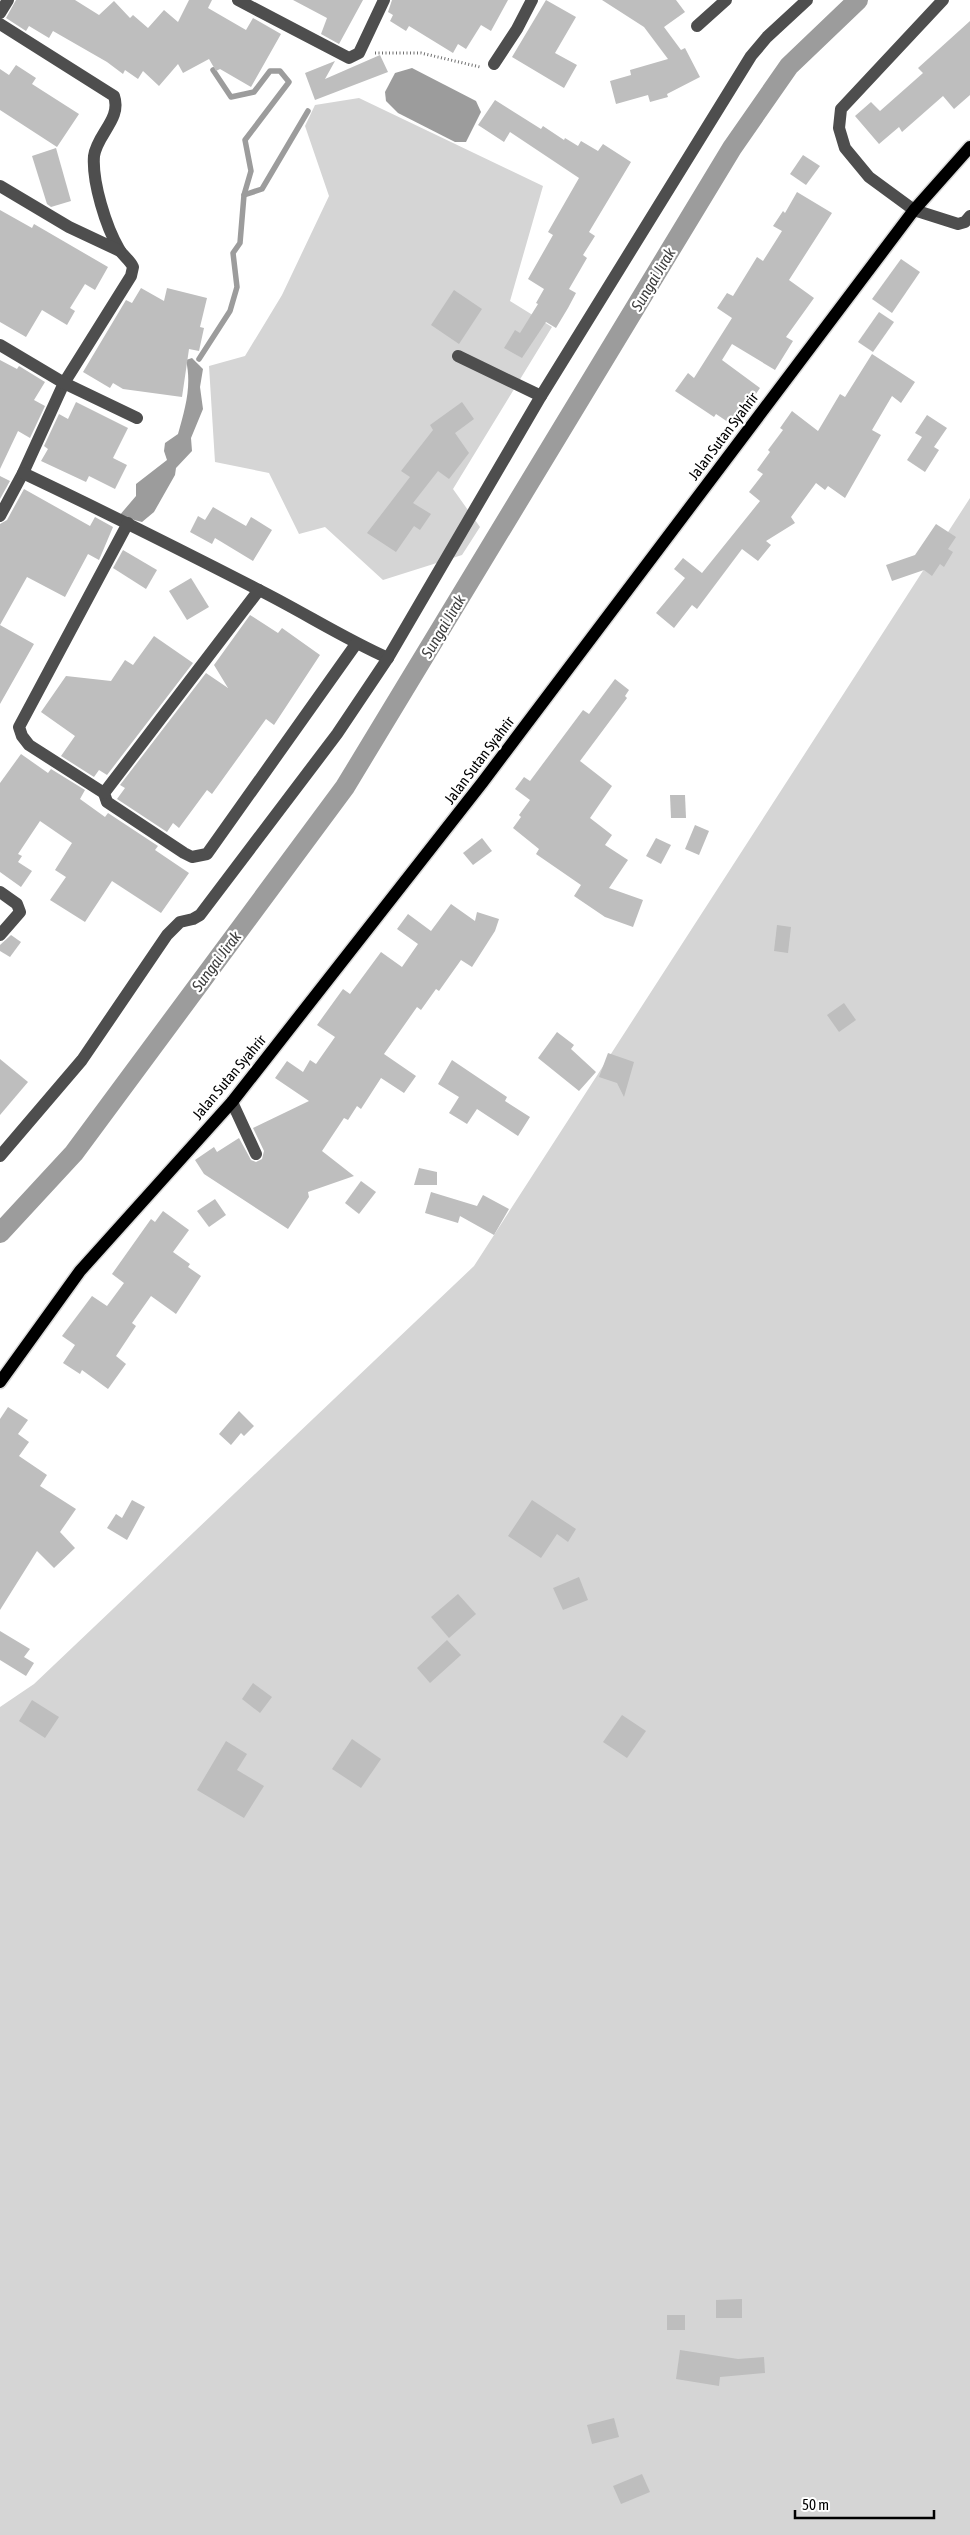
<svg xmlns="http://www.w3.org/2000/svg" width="970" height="2535" viewBox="0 0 970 2535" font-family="'Asap Condensed',sans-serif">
<rect width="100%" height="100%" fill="#fff"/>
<g fill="#d5d5d5">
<path d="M359 98 543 186 510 301 552 327 453 489 480 527 462 555 383 580 325 527 299 534 269 473 215 462 209 366 245 356 282 295 329 196 305 126 315 105Z"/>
<path d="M970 498V2535H0V1707L34 1684 474 1266Z"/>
</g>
<g fill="#9c9c9c">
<path d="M412 68 476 101 481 112 466 142H455L398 113 386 101 385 92 395 73Z"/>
<path d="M192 358 203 369 200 387 203 409 191 438 192 451 176 468 175 475 154 512 142 522 119 516 136 496V484L167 460 164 451 165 443 178 434C185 409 192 386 186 360Z"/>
</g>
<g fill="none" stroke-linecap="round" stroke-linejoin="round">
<g stroke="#9c9c9c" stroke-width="5.5">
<path d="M244 195 262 189 308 111"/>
<path d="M199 359 230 311 237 287 233 253 240 243 244 195 251 171 245 140 289 82 280 71H270L254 92 231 97 213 70"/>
</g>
<path stroke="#9c9c9c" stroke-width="20" d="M0 1233 74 1153 345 787 732 148 789 66 858 0"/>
</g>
<g fill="#bebebe">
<path d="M16 0H75L99 15 114 1 130 18 133 15 148 28 164 10 178 22 189 0H212L208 8 246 30 253 18 281 34 251 87 220 69 216 71 209 59 183 73 178 64 159 86 143 71 138 79 125 70 123 74 107 62 53 31 49 38 29 26 26 31 6 18Z"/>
<path d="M293 0H363L339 44 321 34 327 18Z"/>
<path d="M392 0H508L491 31 481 25 466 49 458 44 453 53 409 26 406 31 390 21 393 15 388 12Z"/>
<path d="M546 0 576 17 555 53 577 65 564 88 512 57Z"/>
<path d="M602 0H676L685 12 664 27 681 50 685 48 700 77 667 94 668 97 650 102 648 95 616 104 610 81 631 75 630 70 668 59 644 27Z"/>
<path d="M970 21V95L954 109 943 96 902 132 899 127 879 144 855 116 871 102 880 111 923 73 918 68Z"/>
<path d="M380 55 388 72 315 100 305 73 335 61 325 79Z"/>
<path d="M16 65 36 78 32 84 79 114 57 147 0 110V69L9 75Z"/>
<path d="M495 100 541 129 543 126 564 140 565 138 578 146 581 141 598 151 603 144 631 162 589 232 595 236 583 255 587 258 569 289 576 293 568 308 556 328 546 322 522 358 504 348 515 330 520 333 538 304 536 303 544 289 528 279 553 235 548 232 579 178 510 132 504 142 478 125Z"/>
<path d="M56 148 71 201 51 207 47 204 32 156Z"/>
<path d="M803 155 820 166 806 185 790 174Z"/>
<path d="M797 192 832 213 789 280 814 298 786 337 793 341 775 370 732 344 722 360 760 388 734 426 716 414 714 417 675 391 688 373 694 378 732 318 717 308 727 293 733 296 757 257 763 261 782 231 773 226 783 211 785 213Z"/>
<path d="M0 210 32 228 34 224 108 267 95 290 85 284 70 308 75 311 67 325 42 310 26 337 0 322Z"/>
<path d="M901 259 920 272 892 313 872 299Z"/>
<path d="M141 288 164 301 167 288 207 298 200 327 204 328 199 351 189 349 182 397 123 389 113 383 110 388 83 372 126 300 132 303Z"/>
<path d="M454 290 482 309 459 344 431 325Z"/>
<path d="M879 312 894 322 873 352 858 342Z"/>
<path d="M872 354 915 382 901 403 892 396 872 430 881 435 845 498 828 486 825 490 816 483 791 517 795 523 766 541 771 545 758 561 742 549 697 609 692 605 674 628 656 613 685 578 674 569 683 558 702 573 760 501 749 492 763 474 757 470 770 452 768 450 783 430 780 428 792 411 818 431 840 394 845 397Z"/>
<path d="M0 360 17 369 19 366 45 382 34 400 45 406 30 438 18 431 0 469Z"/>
<path d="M76 402 128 428 113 458 127 465 115 489 89 476 86 482 41 461 48 449 44 446 59 414 68 419Z"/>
<path d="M462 402 474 419 455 433 469 453 449 479 438 471 413 503 431 514 420 530 414 526 396 552 367 533 410 477 401 471 433 430 430 425Z"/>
<path d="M927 415 947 428 934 447 939 450 925 472 907 460 922 437 915 433Z"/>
<path d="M0 476 10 481 0 499Z"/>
<path d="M24 489 90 526 95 517 113 527 99 560 88 554 65 597 27 577 0 625 34 644 0 704V524L7 520Z"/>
<path d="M213 507 246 526 251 517 272 530 253 561 215 538 212 544 190 532 198 516 205 520Z"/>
<path d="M936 524 956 537 948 549 953 552 944 567 940 564 932 576 924 570 892 581 886 565 915 555Z"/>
<path d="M123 550 157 570 146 589 113 568Z"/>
<path d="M191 578 209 607 187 620 169 591Z"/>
<path d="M250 615 278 633 282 628 320 655 274 725 266 719 212 794 207 790 179 828 173 823 167 832 117 799 125 788 120 785 206 673 228 688 214 665Z"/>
<path d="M154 636 193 663 107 775 99 770 94 777 61 756 75 736 41 712 66 676 111 681 125 660 133 665Z"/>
<path d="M615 679 629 690 625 696 627 698 580 761 612 786 590 818 612 835 605 845 628 860 609 888 643 900 633 927 605 917 574 896 581 885 536 854 539 849 513 828 521 817 519 815 530 800 515 789 524 777 530 781 583 710 589 714Z"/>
<path d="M21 754 48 773 51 769 85 790 80 799 105 817 108 813 158 846 155 850 189 873 161 913 112 881 85 922 50 900 66 877 55 870 72 843 40 821 18 854 22 856 18 862 32 871 21 887 0 872V783Z"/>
<path d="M670 795H685L686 818H671Z"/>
<path d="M695 825 709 831 699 855 685 849Z"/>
<path d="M482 838 492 851 473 865 463 853Z"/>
<path d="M656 838 671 845 661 864 646 856Z"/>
<path d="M451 904 475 921 477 912 499 919 495 931 472 967 461 960 439 991 436 989 421 1010 417 1007 384 1054 416 1076 404 1093 381 1078 361 1109 357 1106 348 1120 344 1118 322 1151 354 1176 308 1192 309 1197 288 1229 204 1174 195 1160 214 1147 217 1152 239 1138 251 1160 256 1162 262 1159 264 1151 253 1128 309 1101 275 1078 287 1061 303 1072 310 1060 316 1064 335 1037 317 1025 343 989 350 994 381 952 402 967 418 944 397 929 408 914 431 931Z"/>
<path d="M777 925 791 927 788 953 774 951Z"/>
<path d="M11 935 21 942 10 957 0 951V945Z"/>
<path d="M844 1003 856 1020 839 1032 827 1015Z"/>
<path d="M557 1032 574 1045 571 1049 596 1072 579 1091 538 1058Z"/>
<path d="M608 1053 634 1062 624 1097 617 1083 599 1077Z"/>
<path d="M0 1059 28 1082 0 1115Z"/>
<path d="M452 1060 507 1097 505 1101 530 1117 518 1136 477 1109 467 1124 449 1113 459 1097 438 1084Z"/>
<path d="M419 1168 437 1172V1185H414Z"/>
<path d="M361 1181 376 1192 359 1214 345 1203Z"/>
<path d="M431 1192 477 1206 483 1195 509 1209 494 1235 460 1216 458 1223 425 1213Z"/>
<path d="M215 1199 226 1215 209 1227 197 1211Z"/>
<path d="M163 1211 189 1230 173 1252 190 1264 188 1267 201 1276 176 1314 151 1296 132 1323 136 1326 116 1356 126 1364 108 1389 82 1370 80 1374 63 1363 75 1345 62 1336 92 1296 107 1306 124 1283 112 1274 151 1219 155 1222Z"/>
<path d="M8 1407 28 1420 18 1434 29 1442 19 1456 47 1475 40 1486 76 1509 60 1532 75 1548 54 1568 37 1551 0 1610V1419Z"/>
<path d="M239 1411 254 1426 244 1436 241 1433 231 1445 219 1434Z"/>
<path d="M132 1500 145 1507 127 1540 107 1528 116 1514 122 1518Z"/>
<path d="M532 1500 576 1529 568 1542 557 1534 541 1558 508 1536Z"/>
<path d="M579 1577 588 1600 563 1610 553 1588Z"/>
<path d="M458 1594 476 1614 449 1638 431 1617Z"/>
<path d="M0 1631 30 1649 24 1657 34 1663 26 1676 0 1660Z"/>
<path d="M447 1640 461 1655 430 1683 417 1668Z"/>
<path d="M253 1683 272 1697 260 1713 242 1699Z"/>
<path d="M32 1700 59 1717 45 1738 19 1721Z"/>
<path d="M622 1715 646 1731 627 1758 603 1742Z"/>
<path d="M352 1739 381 1759 361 1788 332 1769Z"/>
<path d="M226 1741 247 1754 237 1770 264 1786 244 1818 197 1790Z"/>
<path d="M742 2299V2318H716V2300Z"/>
<rect x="667" y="2315" width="18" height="15"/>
<path d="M680 2350 738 2359 764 2357 765 2373 720 2377 719 2386 676 2379Z"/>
<path d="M614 2418 619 2437 592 2444 587 2425Z"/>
<path d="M642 2474 650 2492 621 2504 613 2486Z"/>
</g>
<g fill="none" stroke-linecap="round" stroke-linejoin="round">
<defs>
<path id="major" d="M0 1382 80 1271 232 1102 482 783 914 210 970 147"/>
</defs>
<use href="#major" stroke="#dbdbdb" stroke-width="15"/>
<path stroke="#707070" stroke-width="3" stroke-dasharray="1 2.5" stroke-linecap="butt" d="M375 53H421L480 67"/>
<g stroke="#4e4e4e" stroke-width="12">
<path d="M238 0 349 58 359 53 384 0"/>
<path d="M943 0 841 109 839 128 845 148 869 177 914 210 958 224 965 222 970 216"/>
<path d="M0 13 8 0"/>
<path d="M0 24 114 96C122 119 97 134 94 156 92 182 106 227 119 249 123 256 130 260 133 267L131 276 64 383 23 473 0 516"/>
<path d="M697 26 726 0"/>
<path d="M494 64 517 29 532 0"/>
<path d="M0 186 69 227 120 251"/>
<path d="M0 345 64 383 137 418"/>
<path d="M458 356 541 396"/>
<path d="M23 473C103 511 181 550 259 590 303 612 343 638 388 658"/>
<path d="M259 590 104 793 107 802 184 853 192 857 207 854 356 644"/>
<path d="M104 793 29 745 22 736 19 727 128 523"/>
<path d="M0 892 17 904 20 912 0 935"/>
<path d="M232 1102 256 1154"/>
<path d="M0 1156 82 1060 167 935 180 922 193 919 200 915 337 734 388 658 541 396 751 56 767 37 807 0"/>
</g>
<use href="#major" stroke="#000" stroke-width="12"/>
</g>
<g text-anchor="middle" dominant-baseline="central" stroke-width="4.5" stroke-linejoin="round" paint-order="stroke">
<g font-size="15" fill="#000" stroke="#fff">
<text transform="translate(723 436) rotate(-53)">Jalan Sutan Syahrir</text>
<text transform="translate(479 760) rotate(-53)">Jalan Sutan Syahrir</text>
<text transform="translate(229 1077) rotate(-50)">Jalan Sutan Syahrir</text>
</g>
<g font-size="16" font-style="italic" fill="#3d3d3d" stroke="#fff">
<text transform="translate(653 279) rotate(-59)">Sungai Jirak</text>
<text transform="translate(443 626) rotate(-59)">Sungai Jirak</text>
<text transform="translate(216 961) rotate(-53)">Sungai Jirak</text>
</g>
</g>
<path d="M795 2510v8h139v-8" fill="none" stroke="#000000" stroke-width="2.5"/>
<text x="802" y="2510" font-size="15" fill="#000000" stroke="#ffffff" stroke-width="4" paint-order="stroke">50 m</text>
</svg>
